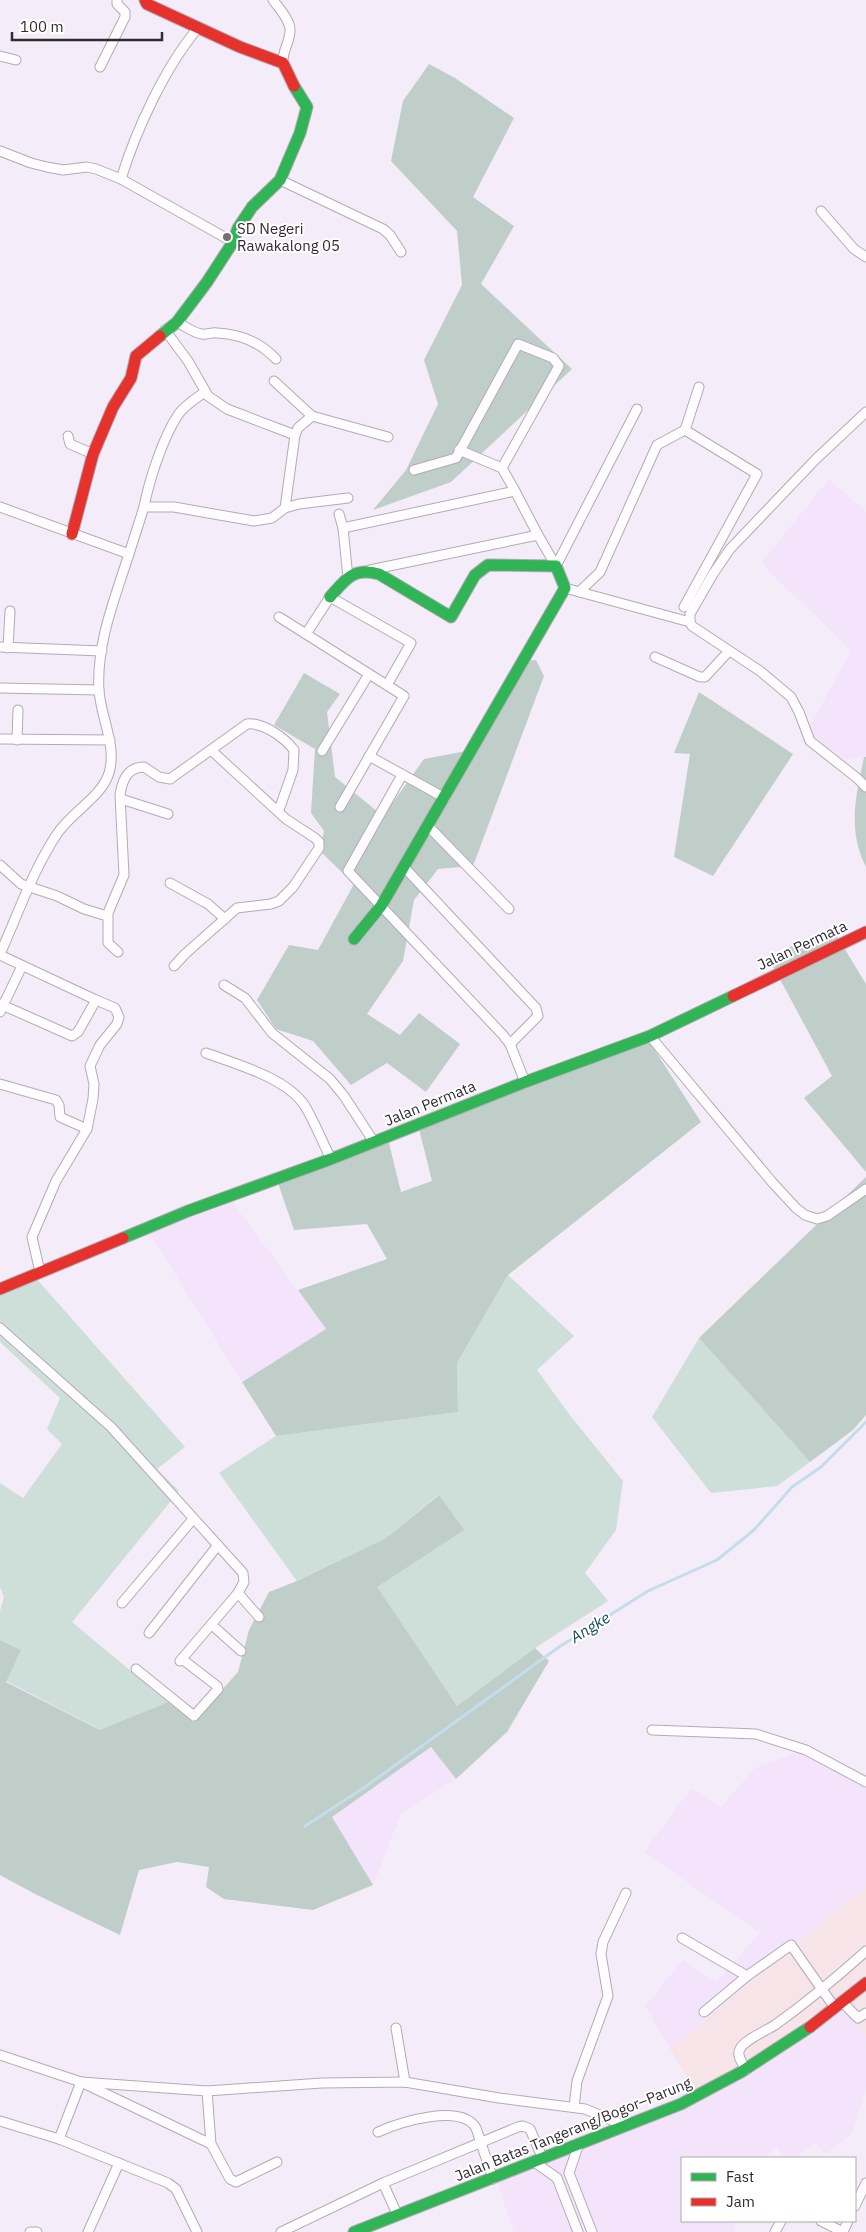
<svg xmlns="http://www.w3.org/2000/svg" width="866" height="2232" viewBox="0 0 866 2232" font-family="'IBM Plex Sans',sans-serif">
<rect width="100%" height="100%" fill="#f5ecf9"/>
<path fill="#f7e4e8" d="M866 1886V2037L838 2005 698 2095 670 2049Z"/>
<g fill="#f4e4fb">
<path d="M829 479 866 512V757L846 759 805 735 851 651 761 563Z"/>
<path d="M229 1197 326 1329 242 1382 147 1229Z"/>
<path d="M432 1747 456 1779 401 1814 373 1885 332 1817Z"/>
<path d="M803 1750 866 1783V1886L670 2049 645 2006 683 1960 716 1982 760 1933 644 1852 691 1788 721 1807 755 1768Z"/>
<path d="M838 2004 866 2037V2089L852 2133 826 2154 816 2143 795 2158H784L777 2146 765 2158H682V2221H736L734 2232H597L591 2217 573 2232H514L496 2179 698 2095Z"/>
</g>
<g fill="#ceded9">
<path d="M508 1275 574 1336 537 1370 569 1414 623 1481 616 1530 585 1573 608 1601 535 1648 457 1706 376 1587 463 1530 438 1495 386 1538 297 1581 219 1473 276 1436 458 1412 457 1363Z"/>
<path d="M34 1276 185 1447 157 1469 179 1491 72 1622 168 1702 101 1730 6 1681 21 1650 0 1640V1611L4 1597 0 1587V1483L23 1498 62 1444 47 1429 60 1398 0 1342V1289Z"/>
<path d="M699 1338 810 1462 777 1486 711 1493 652 1417Z"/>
</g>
<g fill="#bfcec9">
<path d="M429 64 455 78 514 118 473 197 514 226 481 284 572 369 451 482 373 510 406 470 438 404 424 360 462 285 457 231 391 161 403 101Z"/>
<path d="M536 660 544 676 473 866 438 869 414 900 403 961 367 1014 400 1035 419 1013 460 1044 426 1092 387 1063 351 1085 313 1041 276 1029 257 1000 289 945 318 950 354 884 320 851 324 831 311 813 315 749 274 725 304 673 340 694 327 712 335 777 383 816 424 759 477 749 517 662Z"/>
<path d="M699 692 793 754 713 876 674 857 690 754 674 753Z"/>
<path d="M864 757H866V867C847 829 856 796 864 757Z"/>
<path d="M832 928 866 984V1172L804 1098 832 1076 768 957Z"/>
<path d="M647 1038 701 1122 508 1275 457 1363 458 1412 276 1436 242 1382 326 1329 298 1290 387 1259 367 1224 294 1230 276 1177 388 1139 401 1192 432 1181 419 1129Z"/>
<path d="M866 1177V1415L853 1430 810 1462 699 1338Z"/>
<path d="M439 1495 464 1530 377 1587 457 1706 535 1648 549 1661 507 1732 456 1779 431 1747 332 1817 373 1885 313 1910 224 1899 206 1887 209 1867 177 1862 139 1870 120 1935 35 1894 0 1875V1640L21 1650 6 1682 100 1730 168 1702 193 1722 238 1672 249 1630 269 1592 297 1581 386 1538Z"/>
</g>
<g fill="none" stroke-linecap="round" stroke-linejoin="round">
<path stroke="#c3ddeb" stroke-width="3" d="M305 1826 365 1787 559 1647 648 1591 717 1560 754 1530 792 1487 821 1467 866 1422"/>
<defs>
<g id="street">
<path d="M273 0C279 8 291 21 290 31 290 42 282 51 283 63"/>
<path d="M0 56 16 60"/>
<path d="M100 67 125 17V12L117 4V0"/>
<path d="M0 151 31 163 47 167 63 170 87 167 96 169 121 179 233 242"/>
<path d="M121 179C136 130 165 67 198 28"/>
<path d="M280 180 383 229 390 235 401 252"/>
<path d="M821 211 854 249 866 257"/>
<path d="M177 322C185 326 193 333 202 334 207 335 212 332 217 333 240 334 260 342 276 359"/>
<path d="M165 330 188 361 208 396 227 409 295 435"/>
<path d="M274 381 312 416"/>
<path d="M685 430 699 387"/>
<path d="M68 436 70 444 93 454"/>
<path d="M459 450 502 468"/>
<path d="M414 470 456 458 518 344 553 358 559 366 502 468 515 491"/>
<path d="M0 507 129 554 144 507H174L254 521 272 518 285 508 295 435 298 428 312 416 388 437"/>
<path d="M144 507C149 481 163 437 178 415 184 406 196 398 205 392"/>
<path d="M285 508 299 504 348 498"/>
<path d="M339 514 343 528 348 578"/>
<path d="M343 528 515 491 538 535"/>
<path d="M370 570 538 535 556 566 637 409"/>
<path d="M565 588 690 622 692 626 760 671 791 697 799 712 810 741 857 778 866 787"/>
<path d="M579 592 600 572 657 445 685 430 757 474 684 607"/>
<path d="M279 617 404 696 340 807"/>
<path d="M690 622V614L713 574 730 549 816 459 866 412"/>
<path d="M306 634 330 597 411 643 387 685"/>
<path d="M0 647 102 651"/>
<path d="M8 648 10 611"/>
<path d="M655 657 700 677H705L729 651"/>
<path d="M0 688 99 690"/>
<path d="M0 739 110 740"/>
<path d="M17 740 18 710"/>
<path d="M322 751 369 674"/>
<path d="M369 756 445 798"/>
<path d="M402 775 348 871 503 1035 510 1044 525 1082"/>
<path d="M121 799 168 814"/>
<path d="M428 826 509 909"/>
<path d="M0 865 21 884 57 896 84 909 107 916"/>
<path d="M404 867 536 1008 538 1016 510 1044"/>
<path d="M170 883 208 904 225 919"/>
<path d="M118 952 108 943V913L124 875 120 795C122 781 127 767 144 767L159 777 170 779 247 724C263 722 285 738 294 750L293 770 279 810"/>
<path d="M0 954C18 914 33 870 57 834 71 812 101 798 109 773 117 746 101 718 99 691 96 644 115 598 129 554"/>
<path d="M0 955 96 1000 78 1032 72 1036 0 1004"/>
<path d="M174 966 185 954 237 908 271 904 279 901 293 887 319 848V842L315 838 286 819 211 750"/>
<path d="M224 985 245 998 272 1033 330 1079 344 1096 374 1142"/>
<path d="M0 1012 22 966"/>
<path d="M650 1036 772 1182 796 1208 805 1215 817 1219 827 1216 866 1189"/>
<path d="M206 1053C236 1064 287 1078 305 1106 315 1123 322 1141 331 1159"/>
<path d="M0 1084 56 1100 59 1105 60 1117 87 1129"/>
<path d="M40 1272 32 1237 56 1181 87 1129 93 1099 94 1084 90 1066 100 1045 117 1024 119 1017 115 1008 96 1000"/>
<path d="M0 1328 111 1427 243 1573 244 1582 238 1593 180 1661"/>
<path d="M238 1593 259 1617"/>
<path d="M122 1603 193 1519"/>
<path d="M212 1625 241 1651"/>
<path d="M149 1633 218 1545"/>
<path d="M136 1669 194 1716 218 1689 217 1686 182 1659"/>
<path d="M652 1730 756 1734 806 1750 866 1782"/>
<path d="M682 1938 747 1976"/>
<path d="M843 2003 858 2018 866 2013"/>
<path d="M704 2012 747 1976 791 1945 835 2008"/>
<path d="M396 2028 405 2082"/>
<path d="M0 2055 81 2082 211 2144"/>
<path d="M746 2070C743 2064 736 2055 740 2049 743 2041 767 2030 775 2025 807 2002 837 1977 866 1951"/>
<path d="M207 2091 211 2144 230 2179 236 2182 240 2180 277 2162"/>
<path d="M574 2107 577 2081 608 1996 601 1954 603 1942 626 1893"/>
<path d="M0 2121 59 2139 168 2183 176 2189 197 2232"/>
<path d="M378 2132C400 2122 461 2103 476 2128L493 2179"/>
<path d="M59 2139 81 2082 207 2091 322 2083 405 2082 499 2098 585 2109 626 2126"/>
<path d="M579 2143 569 2173 592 2232"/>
<path d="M533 2161 557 2178 578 2232"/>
<path d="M383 2183 397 2214"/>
<path d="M855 2206 866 2183"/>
<path d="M821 2221 843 2232"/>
<path d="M30 2232H37"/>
<path d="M88 2232 119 2163"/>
<path d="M281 2232 383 2183 518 2127 523 2126 530 2129 542 2157"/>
<path d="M775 2232 781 2221"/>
<path d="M843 2232 848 2221"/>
</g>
<g id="fast">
<path d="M160 336 177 322 207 282 233 242 238 228 252 207 280 180 300 133 307 107 294 86"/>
<path d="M330 597C346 579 353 567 379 574L451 617 475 575 488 565 556 566 565 588 381 906 354 939"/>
<path d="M123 1238 188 1211 331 1159 525 1082 650 1036 733 996"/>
<path d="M354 2232 681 2104 741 2072 810 2027"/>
</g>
<g id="jam">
<path d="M145 0 147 4 240 47 283 63 294 86"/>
<path d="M72 534 93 454 113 407 131 378 136 356 160 336"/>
<path d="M733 996 866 932"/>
<path d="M0 1289 123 1238"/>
<path d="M810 2027 866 1983"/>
</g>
</defs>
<use href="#street" stroke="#b2abb5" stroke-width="11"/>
<use href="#fast" stroke="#b2abb5" stroke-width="13"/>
<use href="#jam" stroke="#b2abb5" stroke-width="13"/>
<use href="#street" stroke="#fefcfe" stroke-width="9"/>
<use href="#fast" stroke="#30b455" stroke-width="11"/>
<use href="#jam" stroke="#e5322d" stroke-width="11"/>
</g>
<circle fill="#756e78" stroke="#fff" stroke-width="2" cx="227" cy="237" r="5"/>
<g text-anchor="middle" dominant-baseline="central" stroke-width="4" stroke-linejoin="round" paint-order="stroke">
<g font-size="15" fill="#302a33" stroke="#fff" text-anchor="start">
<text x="237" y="228">SD Negeri<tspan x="237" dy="17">Rawakalong 05</tspan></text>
</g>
<g font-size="15" fill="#302a33" stroke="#fff">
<text transform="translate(802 945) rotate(-25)">Jalan Permata</text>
<text transform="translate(430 1103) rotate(-22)">Jalan Permata</text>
<text transform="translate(573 2129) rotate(-22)">Jalan Batas Tangerang/Bogor–Parung</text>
</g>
<g font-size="16" font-style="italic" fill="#164e5d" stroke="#fff">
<text transform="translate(590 1627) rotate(-32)">Angke</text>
</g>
</g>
<rect x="681" y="2157" width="175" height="65" fill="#ffffff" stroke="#acaaad"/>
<rect x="691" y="2173" width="25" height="8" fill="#30b455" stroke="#acaaad"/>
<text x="726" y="2182" font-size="15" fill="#302a33">Fast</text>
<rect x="691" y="2198" width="25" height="8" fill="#e5322d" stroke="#acaaad"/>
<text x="726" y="2207" font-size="15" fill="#302a33">Jam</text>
<path d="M12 32v8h150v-8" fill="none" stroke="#302a33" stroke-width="2.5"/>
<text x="20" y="32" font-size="15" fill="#302a33" stroke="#ffffff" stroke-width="4" paint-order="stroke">100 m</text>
</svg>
